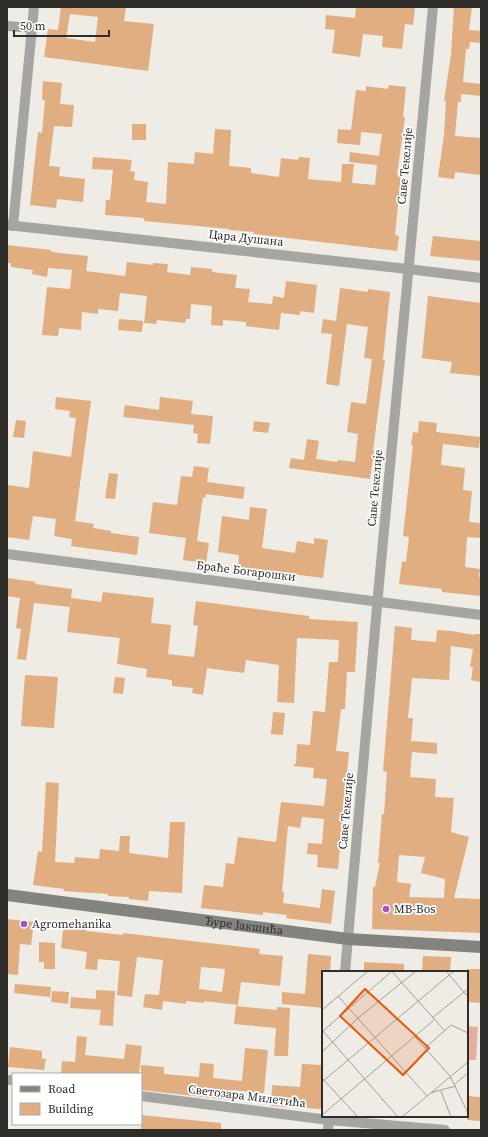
<svg xmlns="http://www.w3.org/2000/svg" width="488" height="1137" viewBox="0 0 488 1137" font-family="'Source Serif 4',serif">
<rect width="100%" height="100%" fill="#eeece4"/>
<path fill="#e5ae9d" d="M467 1026 478 1027 476 1060H467Z"/>
<g fill="#e0ae80" fill-rule="evenodd">
<path d="M61 7H126L124 21 154 24 148 71 44 57 48 29 58 30ZM70 14 98 17 95 42 66 38Z"/>
<path d="M356 7H415L413 25 405 24 402 49 382 47 383 36 363 34 360 57 332 53 335 30 325 29 326 15 355 18Z"/>
<path d="M454 7H472L469 30 481 31V43L470 42 469 49H466L463 82 481 84V96L461 94V102H458L455 136 481 138V175L455 172 454 179 438 177 444 135 446 101H444L451 54Z"/>
<path d="M43 81 62 83 60 104 74 105 72 127 54 126 49 166 60 167 59 176 85 179 83 202 57 199 56 208 30 205 38 132 42 133 45 100H42Z"/>
<path d="M389 85 406 87 403 117H405L397 175H401L395 235 399 236 397 251 253 234 254 232 229 230V229L144 221V218L105 215 106 200H110L113 170 92 169 93 157 132 160 130 171 135 172 134 180 148 182 146 202 166 204 168 162 194 164 195 152 213 154 215 129 231 130 229 166 251 168V173L279 177 281 158 298 160 299 157 310 158 308 179 341 182 342 164H354L352 183 375 185 377 165 349 162 350 152 379 156 382 134 361 132 360 145 337 143 338 129 351 130 356 90 366 91V86L388 89Z"/>
<rect x="132" y="124" width="14" height="16"/>
<path d="M433 236 481 241V261L430 256Z"/>
<path d="M7 245 51 250V252L88 256 86 271 125 276 127 262 153 265V263L168 264 167 272 190 275 191 267 212 269V272L237 275 235 288 250 289 248 302 272 304 273 296 284 298 286 281 317 285 314 313 300 311V315L281 313 279 330 246 326V322L223 320V326L211 325 212 306 191 304 190 319H186L185 323 157 320 156 324 144 323 147 296 120 293 118 311 98 309V314L82 312 81 330 59 328 58 336 42 335 47 287 70 289 72 270 48 268 47 277 32 274 33 270 11 267V263H7Z"/>
<path d="M340 288 368 292V289L390 292 383 360H385L373 450 374 451 370 479 289 468 291 458 304 460 307 439 319 441 316 459 337 462 338 460 355 462 358 434 347 432 351 402 366 404 372 359 364 358 368 327 347 324 339 386 326 384 332 334 321 333 323 319 336 321Z"/>
<path d="M428 296 481 303V376L450 373 452 362 422 358Z"/>
<path d="M119 319 143 321 142 332 118 330Z"/>
<path d="M56 397 91 401 75 521 94 524 93 528 111 531V533L139 537 137 555 71 546 72 539 54 536 56 519 33 516 29 540 7 537V485L29 488 33 451 71 457 76 418 69 417 70 411 55 409Z"/>
<path d="M160 397 193 401 191 414 213 416 210 444 197 443 198 434 193 433 194 425 123 417 125 405 159 410Z"/>
<path d="M16 420 26 421 24 438 13 437Z"/>
<path d="M254 421 270 423 268 433 253 431Z"/>
<path d="M419 421 437 423 436 432 480 437 479 448 443 444 441 465 465 468 463 490 472 491 469 522 481 523V538L467 537 465 567 480 569 479 577H481V596L442 592V589L399 584 402 561 406 562 409 537 403 536 413 445H411L413 432 418 433Z"/>
<path d="M194 466 209 468 207 482 245 487 243 499 206 494 205 498 203 497 197 541 209 543 206 563 183 560 186 538 149 533 153 502 177 505 181 476 192 477Z"/>
<path d="M109 473 118 474 115 499 105 498Z"/>
<path d="M250 507 267 509 262 548 295 553 297 541 314 544V538L328 540 323 578 238 567 239 555 218 552 222 516 249 520Z"/>
<path d="M7 578 36 582 35 584 72 589 70 607 34 603 26 660 17 659 21 629 16 628 20 598 7 596Z"/>
<path d="M103 592 154 598 151 623 171 625 168 654 194 657 198 626 193 625 196 601 309 616V619L358 622 355 672H347L345 709H341L336 751 349 752 338 869 317 867 318 855 307 854 308 843 322 844 324 819 302 817 300 828 288 826 282 892H284L283 903 320 908 322 889 335 891 331 924 286 918 287 915 263 912V915L201 908 204 885 223 887 226 863 234 864 238 837 276 842 281 802 324 806 327 779 313 778 314 768 293 766 296 763 297 744 310 745 313 711 325 712 329 662H338L339 640 297 638 294 703 277 702 279 665 246 660 244 673 207 668 203 695 192 693 193 688 172 686V680L146 677 147 669 117 664 120 638 67 632 71 598 101 602Z"/>
<path d="M395 626 412 628 411 640 436 642 437 630 452 631 474 635 475 634H481V682L471 680 473 667H470L473 649 451 646 449 680 412 678 408 718H413L411 741 437 743V754L412 752 410 777 436 779 435 797 454 798 451 832 469 837 454 898 481 899V933L372 929 373 887H375L380 863H378L382 814H384L387 772 383 771ZM399 855 425 857 421 873 445 879 444 898 409 897 411 884 397 882Z"/>
<path d="M25 675 58 677 54 728 21 726Z"/>
<path d="M115 677 125 678 123 694 113 693Z"/>
<path d="M273 712 285 713 283 735 271 734Z"/>
<path d="M46 782 59 783 55 862 74 863 75 857 99 859 100 849 119 851 120 836H130L129 853 168 858 170 822H185L182 893 149 891 148 901 129 899V897L108 896V894L63 891 64 889 33 885 38 851 42 852Z"/>
<path d="M7 919 34 922 31 945 20 944 18 975 7 974Z"/>
<path d="M64 923 87 926 86 931 123 935V933L260 949 259 954 283 956 280 986 241 982 238 1005 204 1001V1003L186 1001V1004L163 1001 162 1010 143 1007 145 994 159 995 163 960 137 957 132 997 117 995 120 961 98 959 97 970 85 969 87 952 61 948ZM201 967 225 969 222 992 199 989Z"/>
<path d="M39 942 55 943V969H44V962H39Z"/>
<path d="M308 954 331 956 330 972H323V1008L282 1004V992L305 994Z"/>
<path d="M423 956 451 957 450 972H422Z"/>
<path d="M364 962 404 964V972H364Z"/>
<path d="M467 969H481V1003L467 1002Z"/>
<path d="M15 984 51 987 50 997 14 993Z"/>
<path d="M96 990 115 991 113 1026 99 1025 101 1010 70 1008 71 997 96 999Z"/>
<path d="M52 991 69 992 68 1004 51 1002Z"/>
<path d="M236 1006 277 1010V1007L290 1008 288 1056H274L276 1028 234 1024Z"/>
<path d="M77 1036 87 1037 85 1055 124 1059 126 1044 142 1046 139 1074H61L62 1061 75 1062Z"/>
<path d="M10 1047 42 1051V1059H46L44 1070 8 1067Z"/>
<path d="M245 1048 268 1050 264 1093 231 1090 230 1100 141 1090V1065L164 1067V1074L199 1077 200 1063 214 1064 213 1078 242 1081Z"/>
<path d="M302 1064 323 1065 321 1109 271 1106 272 1085 300 1087Z"/>
<path d="M467 1096 481 1097V1121L467 1120Z"/>
<path d="M141 1115 221 1123V1130H141Z"/>
</g>
<g fill="none" stroke-linecap="round" stroke-linejoin="round">
<g stroke="#a5a6a2" stroke-width="10">
<path d="M7 26 32 28"/>
<path d="M7 225 408 269 481 278"/>
<path d="M13 226 34 7"/>
<path d="M7 554 481 615"/>
<path d="M345 972 379 584 433 7"/>
<path d="M7 1080H13"/>
<path d="M141 1096 329 1120 445 1130"/>
<path d="M328 1130 329 1116"/>
</g>
<path stroke="#83847f" stroke-width="12" id="s1" d="M7 895 348 939 481 947"/>
</g>
<g fill="#a752bf" stroke="#fff" stroke-width="1.5">
<circle cx="386" cy="909" r="4"/>
<circle cx="24" cy="924" r="4"/>
</g>
<g text-anchor="middle" dominant-baseline="central" stroke-width="3.5" stroke-linejoin="round" paint-order="stroke">
<g font-size="12" fill="#2e2d2a" stroke="#fff">
<text transform="translate(405 166) rotate(-85)">Саве Текелије</text>
<text transform="translate(246 238) rotate(6)">Цара Душана</text>
<text transform="translate(375 488) rotate(-85)">Саве Текелије</text>
<text transform="translate(246 571) rotate(7)">Браће Богарошки</text>
<text transform="translate(346 811) rotate(-85)">Саве Текелије</text>
<text stroke="none"><textPath href="#s1" startOffset="239">Ђуре Јакшића</textPath></text>
<text transform="translate(247 1096) rotate(7)">Светозара Милетића</text>
</g>
<g font-size="12" fill="#2e2d2a" stroke="#fff" text-anchor="start">
<text x="394" y="909">MB-Bos</text>
<text x="32" y="924">Agromehanika</text>
</g>
</g>
<g transform="translate(322 971)">
<rect width="146" height="146" fill="#eeece4"/>
<path fill="none" stroke="#a1a09a" stroke-width="1" d="M70 0 80 12M124 0 146 26M80 12 123 60M16 25 105 125M0 39 46 0M110 47 146 18M0 59 76 146M1 60 70 0M93 66 128 105 146 142M103 77 129 54 146 62M0 81 36 47 94 0M0 107 36 146M0 111 132 0M133 113 146 102M119 120 129 146M108 122 134 115M0 144 112 49M80 146 146 91"/>
<path fill="#e8590c" fill-opacity="0.15" stroke="#e8590c" stroke-width="2" d="M43 18 107 77 81 104 18 45Z"/>
<rect width="146" height="146" fill="none" stroke="#2e2d2a" stroke-width="2"/>
</g>
<rect width="488" height="1137" fill="none" stroke="#2e2d2a" stroke-width="16"/>
<rect x="12" y="1073" width="130" height="52" fill="#ffffff" stroke="#ababaa"/>
<rect x="20" y="1086" width="20" height="6" fill="#83847f" stroke="#ababaa"/>
<text x="48" y="1093" font-size="12" fill="#2e2d2a">Road</text>
<rect x="20" y="1103" width="20" height="12" fill="#e0ae80" stroke="#ababaa"/>
<text x="48" y="1113" font-size="12" fill="#2e2d2a">Building</text>
<path d="M14 30v6h95v-6" fill="none" stroke="#2e2d2a" stroke-width="2"/>
<text x="20" y="30" font-size="12" fill="#2e2d2a" stroke="#ffffff" stroke-width="3" paint-order="stroke">50 m</text>
</svg>
